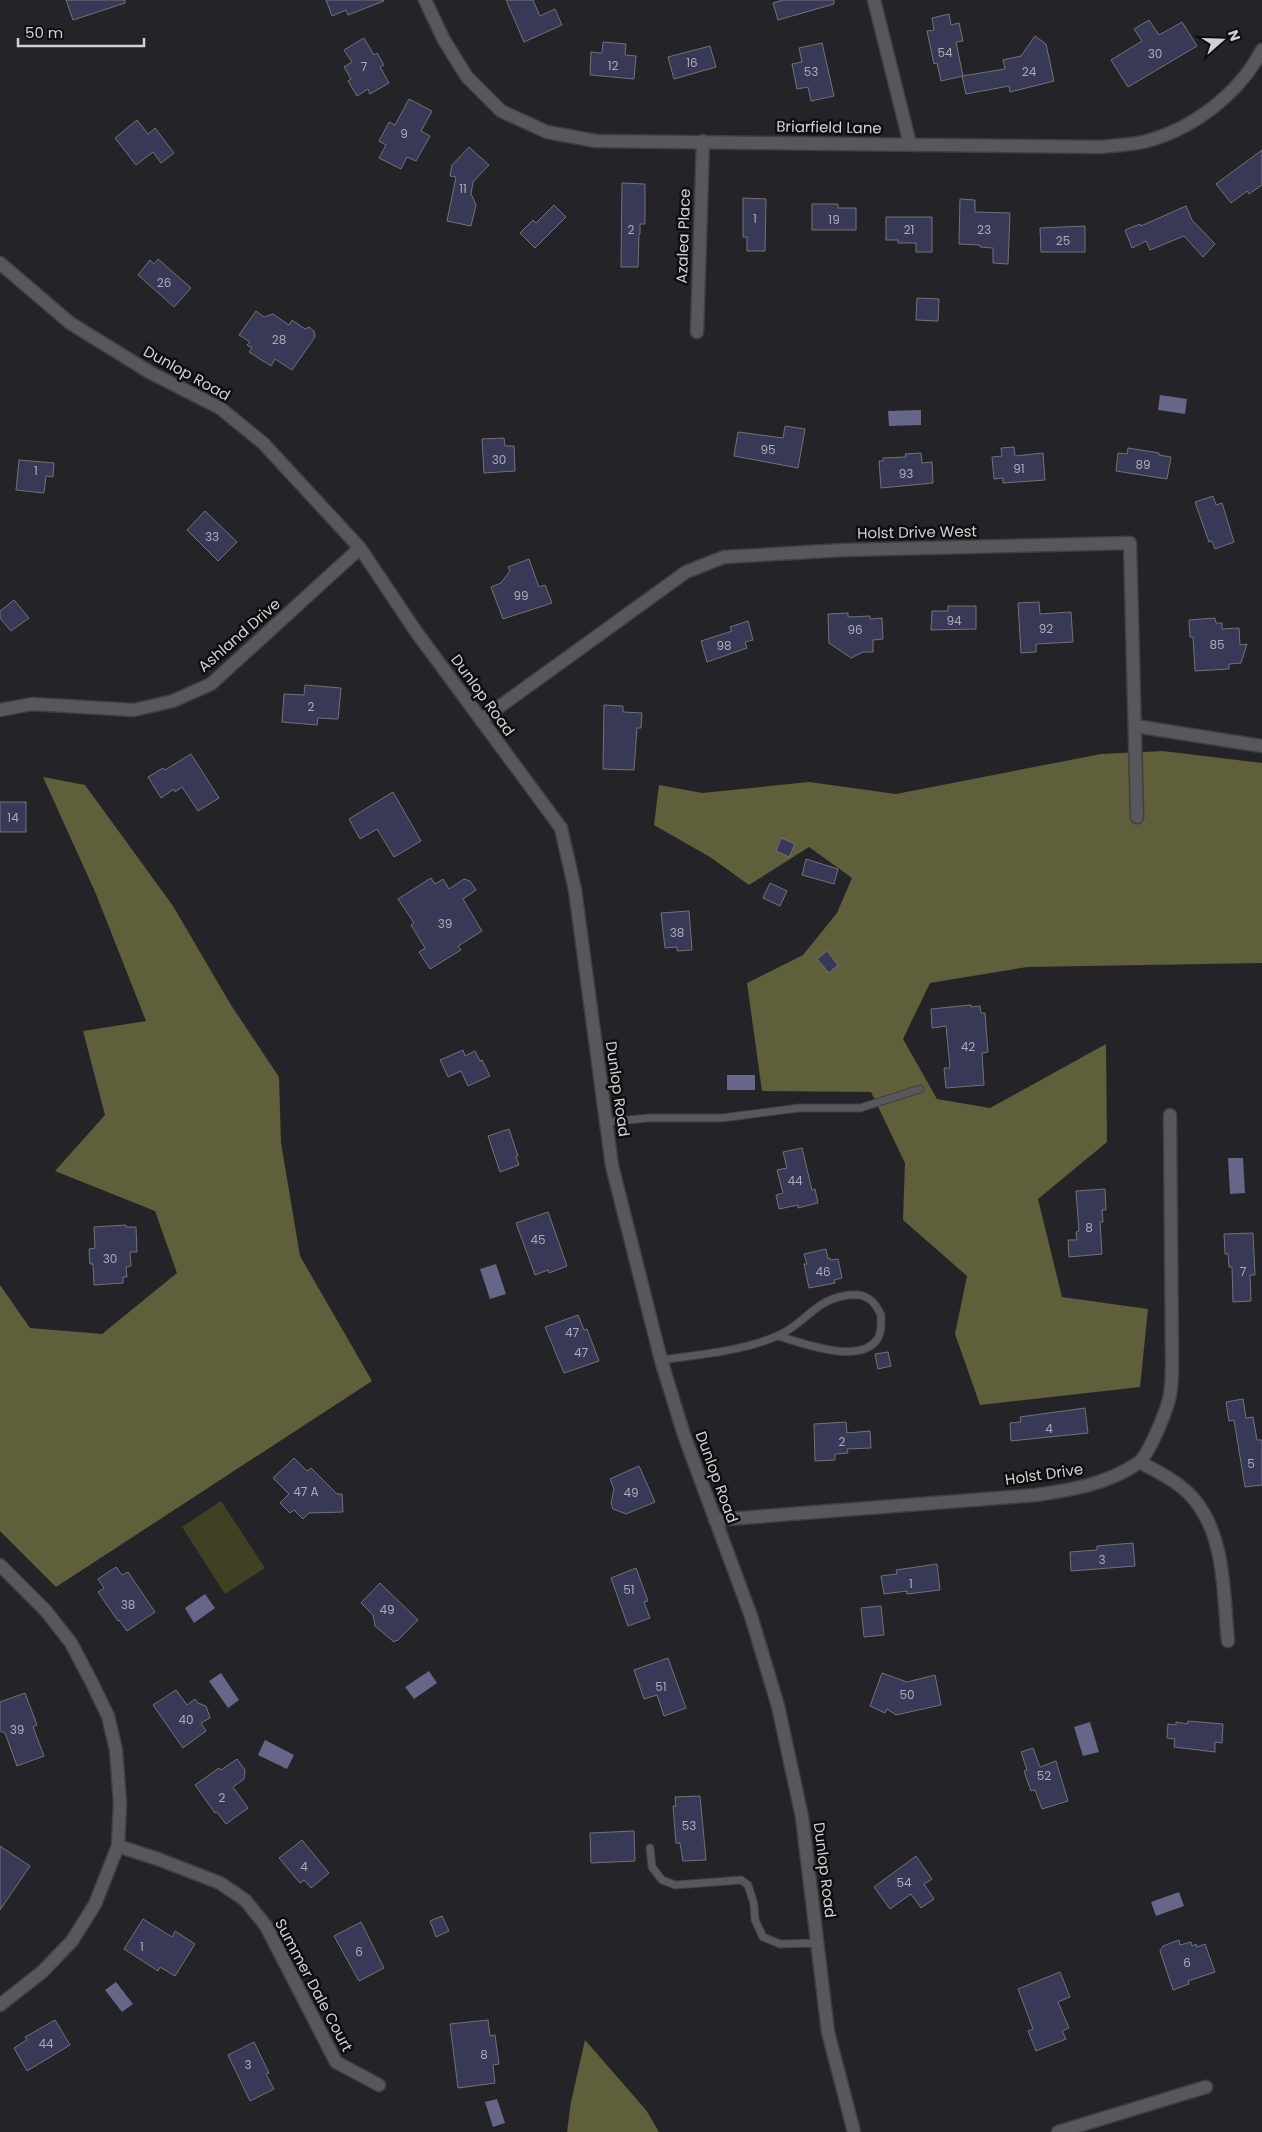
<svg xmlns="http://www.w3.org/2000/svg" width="1262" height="2132" viewBox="0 0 1262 2132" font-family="Poppins,sans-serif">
<rect width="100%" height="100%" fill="#242428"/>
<path fill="#404023" d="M221 1501 265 1568 225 1594 182 1527Z"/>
<g fill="#5f5f3b">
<path d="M1163 751 1262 763V963L1027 967 930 983 903 1039 937 1099 990 1108 1106 1044 1107 1142 1038 1199 1062 1297 1148 1309 1140 1387 980 1405 955 1334 967 1276 903 1220 905 1163 871 1092 762 1091 747 983 803 955 837 913 852 878 809 847 749 885 710 857 654 825 659 785 702 793 809 782 896 794 1101 754Z"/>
<path d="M43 777 85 785 173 906 231 1005 279 1077 281 1143 300 1256 372 1381 56 1587 0 1531V1285L30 1328 102 1334 177 1273 155 1211 55 1171 105 1115 83 1031 146 1021 96 894Z"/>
<path d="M585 2040 646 2110 659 2132H567L571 2102Z"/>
</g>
<g fill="#656688">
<path d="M1160 395 1187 399 1185 414 1158 410Z"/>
<path d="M921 410V425L889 426 888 411Z"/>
<rect x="727" y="1075" width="28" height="15"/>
<path d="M1228 1158H1243L1245 1193 1230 1194Z"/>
<path d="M496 1264 506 1294 490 1299 480 1269Z"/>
<path d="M205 1594 215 1608 194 1623 185 1608Z"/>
<path d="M429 1671 437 1683 414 1699 405 1687Z"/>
<path d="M221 1673 239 1700 228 1708 209 1681Z"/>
<path d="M1090 1722 1099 1752 1083 1756 1074 1727Z"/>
<path d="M265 1740 294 1755 287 1769 258 1755Z"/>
<path d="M1179 1892 1184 1906 1156 1916 1151 1902Z"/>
<path d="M116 1982 133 2004 122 2012 105 1990Z"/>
<path d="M497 2099 505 2123 493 2127 485 2102Z"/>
</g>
<g fill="#383857" stroke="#717276">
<path d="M66 0H125V3L73 20Z"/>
<path d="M326 0H383L384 1 348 15 346 10 332 16Z"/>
<path d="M506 0H533L540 16 555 9 562 25 524 42Z"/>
<path d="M783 0H834V4L778 20 773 3Z"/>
<path d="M949 14 951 25 959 23 963 41 956 42 963 76 941 81 937 63 934 64 927 31 934 30 932 18Z"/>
<path d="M1149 20 1159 35 1182 22 1197 46 1128 87 1111 60 1142 41 1134 29Z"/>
<path d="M1035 36 1046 44 1054 81 1010 92 1009 86 966 94 962 76 1005 69 1003 60 1021 56Z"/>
<path d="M364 38 374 55 377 53 384 65 380 67 389 83 370 94 368 89 357 96 348 81 351 79 344 67 352 62 344 50Z"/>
<path d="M603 42 626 44 625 55 636 56 634 79 590 75 591 52 602 53Z"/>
<path d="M822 43 834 96 811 101 808 87 797 89 792 64 802 62 799 48Z"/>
<path d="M710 46 716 67 674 79 668 57Z"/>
<path d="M409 99 432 111 421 131 430 136 416 161 407 157 401 169 379 158 386 145 379 141 389 122 395 125Z"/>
<path d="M137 120 148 134 155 128 174 153 161 163 153 152 136 165 115 138Z"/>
<path d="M469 147 489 165 473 182 471 194 476 205 471 226 447 221 456 177 450 176 452 165Z"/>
<path d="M1262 150V185L1249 194 1247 191 1231 203 1216 184Z"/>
<path d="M622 183 645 184V224H640V234H639L638 267H621Z"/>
<path d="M743 198 766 199 765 251H747V237H743Z"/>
<path d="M960 199 975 200V212L1010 213 1008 264 993 263V248L980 247V245L959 244Z"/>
<path d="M812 204H838V208H856V230H812Z"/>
<path d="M554 205 566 217 535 248 520 233 533 220 536 223Z"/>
<path d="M1186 206 1192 220 1215 244 1203 257 1184 236 1150 250 1146 241 1132 248 1125 230 1140 224 1141 226Z"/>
<path d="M886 217H932V252H916V243H898V240H886Z"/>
<path d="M1085 226V252H1041L1040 228Z"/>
<path d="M158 259 191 288 174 307 138 275 150 260 154 264Z"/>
<path d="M917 298 939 299 938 321 916 320Z"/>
<path d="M256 311 264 317 273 314 289 325 292 320 305 329 309 327 314 331 315 337 292 370 275 359 271 366 249 352 252 348 247 345 250 342 239 335Z"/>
<path d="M785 426 805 429 798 468 734 456 738 432 783 438Z"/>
<path d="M504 438 505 446H514L515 471 484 473 482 439Z"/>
<path d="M1014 447 1015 456 1043 453 1045 480 1003 483V478L994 479 992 457 1002 456 1001 448Z"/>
<path d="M1128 448 1159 453V455L1171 457 1167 479 1116 471 1118 453 1127 454Z"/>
<path d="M921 453 922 463 932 462 933 483 881 488 879 461H883V458L906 457 905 454Z"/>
<path d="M19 460 54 463 53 477 46 476 44 493 16 490Z"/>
<path d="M1213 496 1216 505 1222 503 1234 542 1215 549 1212 541 1209 542 1195 502Z"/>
<path d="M205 511 237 542 218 561 187 530Z"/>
<path d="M529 559 539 587 545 585 552 603 503 619 491 587 501 583 510 571 508 567Z"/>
<path d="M14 600 29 618 11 631 0 618V611Z"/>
<path d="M1039 602 1040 614 1071 612 1073 642 1036 644V652L1021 653 1018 603Z"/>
<path d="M948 606H976V629L931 630 932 611H948Z"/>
<path d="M848 613V617L870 616V619L882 618 883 639 873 640V652H863L851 658 829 643 828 614Z"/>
<path d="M1215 618 1216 623H1222V629L1239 628 1240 645 1247 644 1241 663 1229 664V669L1195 671 1193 637H1190L1189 620Z"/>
<path d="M748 621 753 640 745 642 747 648 707 662 701 641 732 631 730 627Z"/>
<path d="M305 685 341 688 338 719 318 718 317 725 282 722 284 694 304 695Z"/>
<path d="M604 705 623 706V712L642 713 641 728H637L634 770 603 769Z"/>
<path d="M191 754 219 798 198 811 182 787 175 792 174 789 161 798 148 777 163 768 165 770Z"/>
<path d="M393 792 421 841 394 857 377 829 360 839 349 819Z"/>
<rect x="0" y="802" width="26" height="30"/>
<path d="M781 838 795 844 789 857 776 851Z"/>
<path d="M806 859 838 869 834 884 802 875Z"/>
<path d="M431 878 435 884 443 879 449 889 464 879 470 881 476 890 463 899 482 931 458 946 461 950 430 969 419 952 425 948 411 925 414 923 398 899Z"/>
<path d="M770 883 787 891 780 906 763 898Z"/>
<path d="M689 911 692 950 677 951V947L665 948 661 913Z"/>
<path d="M827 951 838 965 829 973 817 959Z"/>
<path d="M971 1005V1007L980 1006 981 1013H985L988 1052 982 1053 984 1085 946 1088 944 1068H950L946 1026 932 1028 931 1009Z"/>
<path d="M463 1050 465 1056 475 1051 480 1061 482 1060 490 1076 468 1086 461 1071 448 1077 440 1060Z"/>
<path d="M509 1129 518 1156 516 1157 519 1165 500 1172 488 1136Z"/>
<path d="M802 1148 812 1190 815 1189 818 1203 798 1208V1205L779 1209 776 1195 783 1193 777 1170 787 1168 783 1152Z"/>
<path d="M1105 1189 1106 1210H1102L1103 1222H1100L1102 1254 1069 1257 1068 1240H1077L1076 1232 1079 1231 1076 1191Z"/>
<path d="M548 1212 567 1266 549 1273 548 1270 535 1275 516 1223Z"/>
<path d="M126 1225V1227H136L137 1252H130L131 1266 126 1267 127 1277H123V1283L94 1285 93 1264H90L89 1249 95 1248 94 1227Z"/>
<path d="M1253 1233 1255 1275H1250L1251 1301 1233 1302 1232 1267H1229L1228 1254H1225L1224 1234Z"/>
<path d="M826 1249 828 1259 830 1258 831 1260 838 1259 842 1278 834 1280 835 1283 809 1288 804 1264H807L804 1254Z"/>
<path d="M578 1315 584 1330 587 1329 599 1361 564 1373 545 1327Z"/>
<path d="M888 1352 891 1366 878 1369 875 1354Z"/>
<path d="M1243 1399 1246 1418 1253 1417 1257 1440H1262V1485L1245 1487 1234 1420 1229 1421 1226 1402Z"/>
<path d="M1085 1408 1088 1433 1011 1441 1010 1423 1021 1422 1020 1417Z"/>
<path d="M846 1422 847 1433 870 1431 871 1448 847 1449 848 1453 835 1454V1460L815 1461 814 1424Z"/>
<path d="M294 1458 307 1471 311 1468 337 1494H342L343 1512 309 1513 303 1519 294 1510 290 1513 280 1503 289 1494 273 1478Z"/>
<path d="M639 1466 655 1502 626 1514 613 1509 611 1503 614 1489 610 1479Z"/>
<path d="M1133 1543 1135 1566 1071 1571 1070 1552 1097 1550V1546Z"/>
<path d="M937 1564 940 1590 907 1594V1591L884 1594 881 1576 897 1574 896 1570Z"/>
<path d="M116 1567 122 1575 128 1572 155 1612 127 1631 119 1620 118 1621 98 1592 104 1588 98 1579Z"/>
<path d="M636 1568 648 1601 644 1602 650 1618 628 1626 611 1578Z"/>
<path d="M380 1583 418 1620 397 1641 396 1640 394 1642 375 1626 373 1615 361 1603Z"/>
<path d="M881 1606 884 1635 864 1637 861 1608Z"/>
<path d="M668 1658 686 1708 664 1716 657 1695 644 1699 634 1670Z"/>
<path d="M882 1673 907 1682 935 1675 941 1705 896 1715 887 1709 885 1713 870 1706Z"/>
<path d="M176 1690 187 1705 195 1699 198 1703 206 1706 210 1718 201 1723 206 1731 183 1748 153 1705Z"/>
<path d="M25 1693 37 1725 33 1727 44 1756 17 1766 5 1733 0 1731V1702Z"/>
<path d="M1188 1721 1223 1724 1222 1743 1215 1742V1752L1174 1747 1175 1739 1167 1738 1168 1724 1176 1725V1722L1187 1724Z"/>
<path d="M1033 1748 1040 1767 1056 1761 1068 1801 1042 1809 1035 1790 1031 1791 1024 1771 1027 1770 1021 1752Z"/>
<path d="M237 1759 245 1770 244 1779 233 1787 248 1808 226 1824 217 1812 215 1813 195 1785 219 1768 221 1770Z"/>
<path d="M700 1796 706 1860 683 1861 680 1843H676L673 1806H676L675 1797Z"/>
<path d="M634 1831 635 1861 591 1863 590 1833Z"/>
<path d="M302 1840 329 1873 311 1888 304 1880 300 1883 279 1858Z"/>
<path d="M0 1846 30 1866 0 1910Z"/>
<path d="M916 1856 932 1879 924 1884 934 1899 921 1908 911 1894 890 1909 874 1887Z"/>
<path d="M442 1916 449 1931 436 1937 430 1921Z"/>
<path d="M143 1919 172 1937 175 1931 195 1944 175 1976 160 1967 158 1971 124 1949Z"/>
<path d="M361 1922 384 1968 359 1981 334 1936Z"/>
<path d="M1179 1940 1180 1945 1191 1942 1192 1946 1196 1944 1197 1947 1205 1944 1215 1972 1188 1981 1189 1984 1173 1990 1160 1951 1163 1946Z"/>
<path d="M1060 1972 1070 1997 1058 2002 1069 2028 1062 2031 1066 2039 1036 2051 1028 2031 1033 2029 1018 1989Z"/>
<path d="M55 2020 70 2045 27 2071 14 2048 27 2040 25 2037Z"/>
<path d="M488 2020 490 2036 495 2035 499 2064 493 2065 495 2083 458 2088 450 2024Z"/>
<path d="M254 2042 269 2073 266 2074 274 2089 250 2101 228 2055Z"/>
</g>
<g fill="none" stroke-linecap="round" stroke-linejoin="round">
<defs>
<g id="lane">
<path d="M606 1122 649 1118H722L799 1108H860L920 1089"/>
<path d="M661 1360C696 1355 744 1351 777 1336 806 1324 814 1299 849 1295 866 1293 874 1300 881 1315 881 1322 882 1332 878 1338 862 1366 802 1343 778 1336"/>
<path d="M650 1848 652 1867 662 1880 675 1885 741 1880 748 1885 754 1904 755 1920 763 1937 780 1944 817 1943"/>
</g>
<g id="street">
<path d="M425 0 444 40 467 77 501 111 547 132 596 141 1101 147C1115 145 1130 145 1143 142 1192 130 1239 94 1262 50"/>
<path d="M874 0 910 144"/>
<path d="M0 263 70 323 151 373 220 408 263 443 360 548 417 633 561 828 575 890 612 1166 661 1360 684 1435 751 1616 778 1706 802 1817 828 2032 854 2132"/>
<path d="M697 332 703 141"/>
<path d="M0 710 32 704 134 710 173 701 211 684 360 548"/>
<path d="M481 720 686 572 724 557 844 550 1130 543 1137 817"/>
<path d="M1135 726 1262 746"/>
<path d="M1140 1462C1158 1472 1179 1482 1193 1498 1226 1536 1223 1594 1228 1641"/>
<path d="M715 1520 1036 1495C1071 1490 1108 1484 1138 1463 1149 1455 1168 1408 1170 1394 1172 1384 1172 1373 1172 1363L1170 1115"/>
<path d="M0 1565 46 1611 71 1643 91 1681 108 1716 116 1750 120 1803 118 1846 95 1904 72 1941 42 1972 0 2005"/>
<path d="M118 1846 158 1859 220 1883 245 1900 266 1926 336 2062 379 2085"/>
<path d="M1058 2132 1206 2087"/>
</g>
</defs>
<use href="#lane" stroke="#404043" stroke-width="9"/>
<use href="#street" stroke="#404043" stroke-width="15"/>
<use href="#lane" stroke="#58585c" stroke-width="7"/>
<use href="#street" stroke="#58585c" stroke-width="12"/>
</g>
<g text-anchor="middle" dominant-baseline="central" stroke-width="5" stroke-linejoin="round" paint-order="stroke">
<g font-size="12" fill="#ababb4">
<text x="945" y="52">54</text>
<text x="1155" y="53">30</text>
<text x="692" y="62">16</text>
<text x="613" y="65">12</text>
<text x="364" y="66">7</text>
<text x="811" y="71">53</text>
<text x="1029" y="71">24</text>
<text x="404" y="133">9</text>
<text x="463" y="188">11</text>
<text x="755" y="218">1</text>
<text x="834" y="219">19</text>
<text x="631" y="229">2</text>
<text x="909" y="229">21</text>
<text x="984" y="229">23</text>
<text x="1063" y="240">25</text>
<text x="164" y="282">26</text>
<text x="279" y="339">28</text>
<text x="768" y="449">95</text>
<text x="499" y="459">30</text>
<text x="1143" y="464">89</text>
<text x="1019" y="468">91</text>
<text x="36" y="470">1</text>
<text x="906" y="473">93</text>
<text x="212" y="536">33</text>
<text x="521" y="595">99</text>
<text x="954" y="620">94</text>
<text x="1046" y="628">92</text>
<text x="855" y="629">96</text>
<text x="1217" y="644">85</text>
<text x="724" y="645">98</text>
<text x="311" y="706">2</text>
<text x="13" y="817">14</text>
<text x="445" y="923">39</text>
<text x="677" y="932">38</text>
<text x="968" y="1046">42</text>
<text x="795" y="1180">44</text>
<text x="1089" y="1227">8</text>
<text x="538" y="1239">45</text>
<text x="110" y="1258">30</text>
<text x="823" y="1271">46</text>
<text x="1243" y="1271">7</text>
<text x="572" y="1332">47</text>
<text x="581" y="1352">47</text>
<text x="1049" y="1428">4</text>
<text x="842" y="1441">2</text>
<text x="1251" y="1463">5</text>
<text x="306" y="1491">47 A</text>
<text x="631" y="1492">49</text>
<text x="1102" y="1559">3</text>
<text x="911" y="1583">1</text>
<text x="629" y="1589">51</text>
<text x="128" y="1604">38</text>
<text x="387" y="1609">49</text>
<text x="661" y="1686">51</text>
<text x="907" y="1694">50</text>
<text x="186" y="1719">40</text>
<text x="17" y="1729">39</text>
<text x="1044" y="1775">52</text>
<text x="222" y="1797">2</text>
<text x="689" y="1825">53</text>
<text x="304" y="1866">4</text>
<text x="904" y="1882">54</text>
<text x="142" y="1946">1</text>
<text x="359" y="1951">6</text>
<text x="1187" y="1962">6</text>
<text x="46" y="2043">44</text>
<text x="484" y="2054">8</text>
<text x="248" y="2064">3</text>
</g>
<g font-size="15" fill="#d1d1d3" stroke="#0d0e0f">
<text transform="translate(829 127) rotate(1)">Briarfield Lane</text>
<text transform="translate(683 236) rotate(-88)">Azalea Place</text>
<text transform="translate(187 373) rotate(29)">Dunlop Road</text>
<text transform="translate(917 532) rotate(-1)">Holst Drive West</text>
<text transform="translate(239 635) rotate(-41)">Ashland Drive</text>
<text transform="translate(483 695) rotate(54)">Dunlop Road</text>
<text transform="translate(618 1089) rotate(82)">Dunlop Road</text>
<text transform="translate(1044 1474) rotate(-8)">Holst Drive</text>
<text transform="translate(717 1477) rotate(70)">Dunlop Road</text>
<text transform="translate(825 1870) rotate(83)">Dunlop Road</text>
<text transform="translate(314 1985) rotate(62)">Summer Dale Court</text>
</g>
</g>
<g transform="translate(1222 40) rotate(70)" stroke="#0d0e0f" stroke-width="4" paint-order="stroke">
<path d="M0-4L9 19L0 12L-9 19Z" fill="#d1d1d3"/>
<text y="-8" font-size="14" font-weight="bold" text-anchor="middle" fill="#d1d1d3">N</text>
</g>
<path d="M18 38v8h126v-8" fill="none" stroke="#d1d1d3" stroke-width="2.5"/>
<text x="25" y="38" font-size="15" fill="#d1d1d3" stroke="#0d0e0f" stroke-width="4" paint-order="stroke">50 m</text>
</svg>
